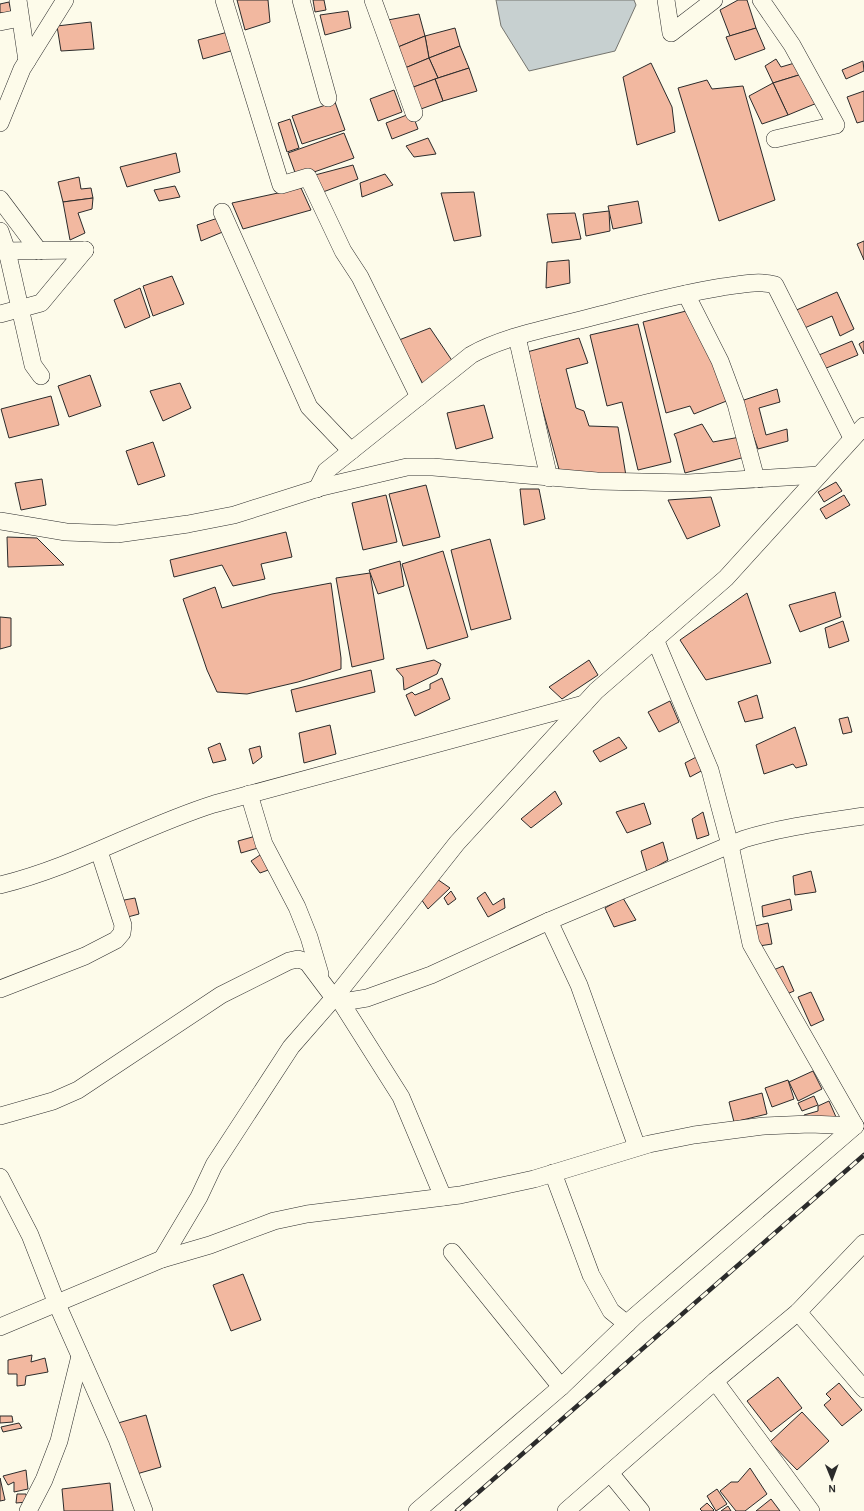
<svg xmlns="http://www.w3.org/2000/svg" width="864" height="1511" viewBox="0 0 864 1511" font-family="Karla,sans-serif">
<rect width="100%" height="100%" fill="#fdfbea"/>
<path fill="#c7d0d0" stroke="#74746e" d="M496 0H634L636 5 615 51 529 71 501 26Z"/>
<g fill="#f2b8a0" stroke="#2b2b2b">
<path d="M237 0H268L270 22 245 30Z"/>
<path d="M313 0H324L326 10 315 12Z"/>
<path d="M738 0H747L756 28 730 36 720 10Z"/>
<path d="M9 2 11 12 0 13V4Z"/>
<path d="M348 11 351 28 325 35 320 15Z"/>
<path d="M419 14 425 36 398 47 388 20Z"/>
<path d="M91 22 94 49 61 51 57 26Z"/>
<path d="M455 28 460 46 429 58 425 36Z"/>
<path d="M756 28 765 49 735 60 726 37Z"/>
<path d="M228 32 234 50 203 59 198 40Z"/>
<path d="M425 36 429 58 405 68 398 47Z"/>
<path d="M460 46 469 68 438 78 429 58Z"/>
<path d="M429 58 438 78 411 88 405 68Z"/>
<path d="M776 59 781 67 798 62 802 74 773 83 765 66Z"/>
<path d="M863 61 864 71 846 79 842 70Z"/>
<path d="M651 63 672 107 675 132 637 145 623 77Z"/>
<path d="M469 68 477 91 443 101 435 79Z"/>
<path d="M802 74 817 103 788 115 773 83Z"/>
<path d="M435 79 443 101 421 109 411 88Z"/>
<path d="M707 80 712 89 743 86 775 200 719 221 678 88Z"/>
<path d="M773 83 788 115 762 124 749 96Z"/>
<path d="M394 90 402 112 378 121 370 99Z"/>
<path d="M864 91V121L857 123 847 97Z"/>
<path d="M335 102 345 130 302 144 292 116Z"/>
<path d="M412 113 418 129 392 139 386 123Z"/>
<path d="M290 119 299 148 287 152 278 123Z"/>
<path d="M344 133 354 158 297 178 288 153Z"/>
<path d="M428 138 436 154 414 157 406 146Z"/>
<path d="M176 153 180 172 127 187 120 167Z"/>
<path d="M353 165 358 179 323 192 315 175Z"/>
<path d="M385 174 393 185 362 197 360 183Z"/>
<path d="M79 177 81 189 91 188 93 198 63 202 58 182Z"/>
<path d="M175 186 180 197 159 201 154 190Z"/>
<path d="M301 188 311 210 243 229 232 203Z"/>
<path d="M474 192 481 236 454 241 441 193Z"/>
<path d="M93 198 92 209 78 213 85 233 70 240 63 202Z"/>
<path d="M638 201 642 223 613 229 608 206Z"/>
<path d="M609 211 610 231 586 236 583 214Z"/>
<path d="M575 213 581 239 552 243 547 214Z"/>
<path d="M221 217 225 231 201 241 197 225Z"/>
<path d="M864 241V260L857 244Z"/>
<path d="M569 260 570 283 546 288 547 262Z"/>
<path d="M172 276 184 304 153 316 143 286Z"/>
<path d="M140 288 150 317 125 328 114 300Z"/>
<path d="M837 292 854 329 840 336 832 316 800 330 792 312Z"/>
<path d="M690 310 729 400 694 414 690 406 666 413 643 322Z"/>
<path d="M638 324 671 462 638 470 622 402 607 406 590 335Z"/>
<path d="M430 328 453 362 423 384 399 340Z"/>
<path d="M579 338 588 363 566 369 576 408 584 411 589 426 618 427 626 476 560 473 527 352Z"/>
<path d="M852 341 858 355 824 369 819 355Z"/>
<path d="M864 341V354L859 344Z"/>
<path d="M90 375 101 406 69 417 58 386Z"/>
<path d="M180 383 191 408 163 421 150 391Z"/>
<path d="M777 389 780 402 759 408 766 435 787 429 788 441 758 449 741 401Z"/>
<path d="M51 396 59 425 9 438 1 409Z"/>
<path d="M484 405 493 438 456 449 447 413Z"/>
<path d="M702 424 713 442 740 437 745 457 685 473 676 438 674 434Z"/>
<path d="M153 442 165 476 138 485 126 451Z"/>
<path d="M42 479 46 505 21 510 15 483Z"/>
<path d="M836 482 842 491 824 502 818 492Z"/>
<path d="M426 485 440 537 403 546 389 494Z"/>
<path d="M520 489H539L545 519 524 525Z"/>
<path d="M386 495 397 542 363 550 352 503Z"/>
<path d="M844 495 850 505 826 519 820 509Z"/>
<path d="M711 497 720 526 687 539 668 500Z"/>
<path d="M286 532 292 557 261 564 265 579 233 586 222 565 174 577 170 560Z"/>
<path d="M7 537 37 538 64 565 8 567Z"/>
<path d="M490 539 511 619 471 630 451 550Z"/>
<path d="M443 551 468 637 427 649 402 564Z"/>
<path d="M400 561 404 586 378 594 369 570Z"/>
<path d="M370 573 384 659 352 667 336 578Z"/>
<path d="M331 583 341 658V669L298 682 247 694 217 692 207 670 183 599 215 587 222 608 272 594Z"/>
<path d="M835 592 841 617 800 632 789 605Z"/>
<path d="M747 593 771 663 706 680 680 640Z"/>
<path d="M0 617 11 618V646L0 649Z"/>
<path d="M843 621 849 641 829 648 825 628Z"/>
<path d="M434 660 441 664 437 674 404 690 403 677 396 669Z"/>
<path d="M589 660 598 675 562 699 549 687Z"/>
<path d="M371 670 375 692 296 712 291 690Z"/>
<path d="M442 678 450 699 415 716 406 695 412 692 415 695 430 689V684Z"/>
<path d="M757 695 763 718 745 722 738 702Z"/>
<path d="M670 701 679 722 659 732 648 712Z"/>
<path d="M848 717 852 732 843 734 839 719Z"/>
<path d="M330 725 336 754 304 763 299 733Z"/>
<path d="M795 727 807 765 796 768 793 764 764 774 756 745Z"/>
<path d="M619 737 627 748 600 762 593 751Z"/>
<path d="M220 743 226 760 213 763 208 748Z"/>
<path d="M260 746 262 757 253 764 249 749Z"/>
<path d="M698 756 703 770 690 777 685 763Z"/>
<path d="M555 791 562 804 531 828 521 819Z"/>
<path d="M644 803 651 824 627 833 616 812Z"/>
<path d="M703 812 709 835 697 839 692 819Z"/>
<path d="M256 836 258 848 241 853 238 841Z"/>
<path d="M663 842 668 860 647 872 641 851Z"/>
<path d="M263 853 271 869 260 873 251 861Z"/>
<path d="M811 871 816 892 795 895 793 876Z"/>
<path d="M434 877 450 888 428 909 421 899Z"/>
<path d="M451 891 456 899 448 905 444 898Z"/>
<path d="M485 892 493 905 504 898 505 908 488 917 477 898Z"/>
<path d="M135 898 139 914 124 918 119 901Z"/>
<path d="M623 898 636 920 614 927 605 908Z"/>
<path d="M790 899 792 910 763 917 762 906Z"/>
<path d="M768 923 772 944 759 946 755 926Z"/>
<path d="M783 966 794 991 782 996 771 971Z"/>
<path d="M811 992 824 1020 811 1026 798 997Z"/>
<path d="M813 1071 822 1089 798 1101 789 1082Z"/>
<path d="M788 1080 794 1099 772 1107 765 1088Z"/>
<path d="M762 1093 767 1114 734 1122 729 1102Z"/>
<path d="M814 1096 818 1105 802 1111 798 1103Z"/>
<path d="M829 1101 836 1117 806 1123 804 1115 818 1111V1106Z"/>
<path d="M243 1274 261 1320 231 1331 213 1285Z"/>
<path d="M32 1355 31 1362 45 1358 48 1372 26 1376 25 1385 17 1386V1374H8V1360Z"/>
<path d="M778 1377 802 1408 771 1432 747 1401Z"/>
<path d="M839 1383 862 1410 842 1426 824 1405 831 1399 826 1394Z"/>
<path d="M802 1412 829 1441 797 1470 770 1442Z"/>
<path d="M146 1415 161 1467 133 1475 118 1423Z"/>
<path d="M0 1416H12L13 1422 0 1423Z"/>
<path d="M19 1423 22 1428 3 1432 1 1427Z"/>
<path d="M750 1468 767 1494 745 1511H736L720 1491 731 1482H738Z"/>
<path d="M26 1470 28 1489 14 1492V1482L8 1485 3 1476Z"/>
<path d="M0 1478 5 1500 0 1501Z"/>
<path d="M110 1483 113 1511H64L62 1489Z"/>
<path d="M717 1489 727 1504 716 1511 707 1496Z"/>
<path d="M17 1494H26L27 1502 16 1503Z"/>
<path d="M771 1499 780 1511H756Z"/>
<path d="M707 1503 714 1510 713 1511H702L700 1509Z"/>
<path d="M728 1506 731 1511H721Z"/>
</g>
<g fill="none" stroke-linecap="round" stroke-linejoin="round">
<defs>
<g id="street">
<path d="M18 0 27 61"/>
<path d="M224 0 281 185 308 177 343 251 360 277 419 397"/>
<path d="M301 0 328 98"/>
<path d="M373 0 414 113"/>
<path d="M666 0 671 33 714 0"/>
<path d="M761 0 792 45 836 125 775 139"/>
<path d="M0 22 20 18"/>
<path d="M0 123 22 69 65 0"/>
<path d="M0 199 39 251"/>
<path d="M222 212 309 407 351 451"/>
<path d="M0 231 7 251 33 365 41 376"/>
<path d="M0 251 85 250"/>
<path d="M686 294 720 361 736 404 756 479"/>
<path d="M0 314 41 303 85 250"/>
<path d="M517 337 549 478"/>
<path d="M317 489 326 471 471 355C504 336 554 327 592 317 635 306 678 294 722 287 739 285 758 280 775 285L852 438"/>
<path d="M0 521 66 532 117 534 188 524 234 515 322 487 407 467H433L597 481 688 483 819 475"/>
<path d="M655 639 710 770 730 845 751 944 855 1126"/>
<path d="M249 794 264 844 297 907 309 937 320 974"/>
<path d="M0 885C75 867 141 827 214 804L584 704"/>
<path d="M549 921 579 985 637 1147"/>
<path d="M0 989 85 956 116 940 122 933 123 925 99 851"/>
<path d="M339 999 401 1097 443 1197"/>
<path d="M0 1116 53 1101 78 1090 221 995 289 961 298 959 307 962 334 998 349 1001 367 998 431 975 549 921 744 839C783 827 824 822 864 816"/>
<path d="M553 1173 591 1275 611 1311 627 1324"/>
<path d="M0 1177 30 1235 57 1304 117 1439 144 1511"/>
<path d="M452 1252 561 1387"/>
<path d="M162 1259 199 1197 214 1165 291 1047 339 992 457 843 596 691 726 578 864 426"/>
<path d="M798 1312 864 1389"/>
<path d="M0 1327 162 1259 210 1245 274 1221 307 1214 460 1195 534 1179 649 1144 694 1135 764 1126 810 1124 855 1126"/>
<path d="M715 1381 811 1511"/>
<path d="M610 1473 641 1511"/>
<path d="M28 1511 44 1480 59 1441 80 1356"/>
<path d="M417 1511 561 1387 634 1317 855 1126"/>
<path d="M566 1511 715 1381 798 1312 864 1243"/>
</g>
</defs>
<use href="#street" stroke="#2b2b2b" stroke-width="18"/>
<use href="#street" stroke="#fdfbea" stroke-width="17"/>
<defs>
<path id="rail" d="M457 1511 864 1155"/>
</defs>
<use href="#rail" stroke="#2b2b2b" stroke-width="4.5"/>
<use href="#rail" stroke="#fdfbea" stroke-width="3" stroke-dasharray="9" stroke-linecap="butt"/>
</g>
<g transform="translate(832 1479) rotate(179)" stroke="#fdfbea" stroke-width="3" paint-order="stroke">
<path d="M0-3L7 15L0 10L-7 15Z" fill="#2b2b2b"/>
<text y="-6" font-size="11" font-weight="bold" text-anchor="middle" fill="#2b2b2b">N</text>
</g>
</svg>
